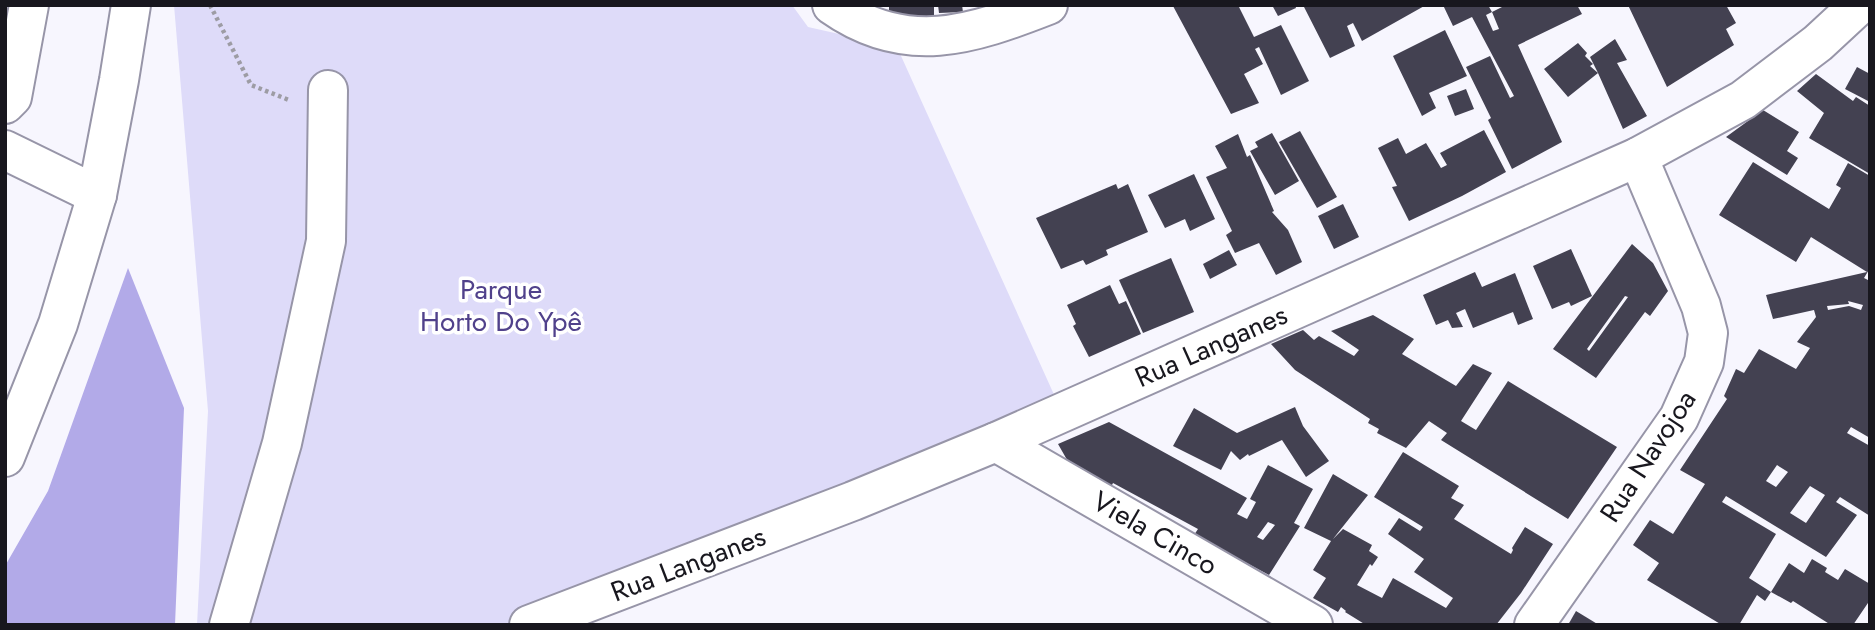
<svg xmlns="http://www.w3.org/2000/svg" width="1875" height="630" viewBox="0 0 1875 630" font-family="Jost,sans-serif">
<rect width="100%" height="100%" fill="#f7f6fe"/>
<path fill="#dedbf9" d="M174 5H792L808 27 897 47 1056 399 954 444 505 625H197L208 411Z"/>
<path fill="#b2aae8" d="M128 268 184 408 175 625H5V566L48 491Z"/>
<g fill="#434151" fill-rule="evenodd">
<path d="M889 5H934V16L889 20Z"/>
<path d="M938 5H962L963 12 939 13Z"/>
<path d="M1238 5 1254 37 1281 25 1309 81 1281 95 1259 47 1255 49 1263 64 1244 74 1259 103 1231 114 1173 6Z"/>
<path d="M1272 5H1295L1296 8 1278 16Z"/>
<path d="M1303 5H1426L1362 41 1353 23 1347 26 1355 46 1330 58Z"/>
<path d="M1443 5H1488L1492 12 1506 5H1577L1582 14 1518 45 1562 142 1512 169 1488 120 1491 118 1466 67 1490 56 1510 98 1514 96 1472 17 1453 26ZM1492 12 1499 29 1493 31 1486 15Z"/>
<path d="M1628 5H1726L1736 23 1726 29 1734 45 1667 87Z"/>
<path d="M1445 30 1467 76 1429 93 1436 108 1422 116 1393 56Z"/>
<path d="M1615 39 1627 60 1617 63 1647 116 1623 129 1598 73 1568 97 1544 69 1578 43 1587 53 1585 56 1593 64 1590 66 1598 73 1590 57Z"/>
<path d="M1857 67 1870 74V102L1845 89Z"/>
<path d="M1816 74 1853 101 1856 97 1870 106V174L1809 138 1824 113 1797 91Z"/>
<path d="M1466 89 1474 109 1455 116 1447 96Z"/>
<path d="M1763 110 1799 132 1787 151 1798 158 1787 175 1726 137Z"/>
<path d="M1484 130 1506 172 1462 196 1409 221 1392 187 1397 186 1378 148 1398 138 1406 154 1426 143 1441 168 1447 165 1440 153Z"/>
<path d="M1300 131 1337 197 1317 208 1279 142Z"/>
<path d="M1272 133 1299 181 1275 195 1250 151 1258 147 1255 142Z"/>
<path d="M1238 134 1247 157 1250 155 1274 211 1272 212 1288 230 1302 262 1276 275 1259 243 1235 253 1226 235 1232 231 1206 177 1227 168 1215 146Z"/>
<path d="M1753 162 1829 209 1841 188 1836 185 1848 163 1870 176V268L1864 278 1870 281V438L1851 427 1847 433 1870 446V516L1840 497 1836 502 1857 515 1826 557 1726 496 1722 502 1776 534 1749 578 1771 592 1765 601 1757 595 1739 625H1722L1647 580 1659 563 1633 545 1650 520 1673 534 1705 484 1680 470 1727 399 1724 396 1736 369 1744 373 1759 349 1796 369 1810 348 1797 342 1816 317 1814 310 1773 319 1766 295 1867 272 1811 237 1796 262 1719 215ZM1848 301 1863 305 1861 310 1849 306 1828 310 1827 306 1849 304ZM1777 465 1788 472 1776 487 1766 481ZM1810 486 1825 495 1806 523 1790 513Z"/>
<path d="M1194 174 1215 219 1190 231 1185 219 1165 228 1148 195Z"/>
<path d="M1116 184 1118 189 1128 184 1148 232 1106 250 1108 255 1086 265 1083 260 1061 269 1036 218Z"/>
<path d="M1343 204 1359 237 1334 249 1318 216Z"/>
<path d="M1632 244 1653 263 1668 291 1650 316 1645 312 1596 378 1553 349ZM1625 296 1628 297 1589 351 1587 349Z"/>
<path d="M1571 249 1592 296 1571 306 1569 302 1552 309 1533 266Z"/>
<path d="M1229 250 1237 265 1210 279 1203 264Z"/>
<path d="M1171 258 1194 312 1143 333 1119 280Z"/>
<path d="M1475 272 1482 287 1515 273 1533 319 1518 325 1513 312 1473 328 1465 309 1456 313 1463 327 1452 328 1448 320 1436 325 1423 295Z"/>
<path d="M1110 285 1119 304 1126 301 1141 334 1089 357 1073 326 1076 324 1067 305Z"/>
<path d="M1373 315 1414 339 1402 354 1456 386 1473 364 1492 373 1461 421 1476 430 1508 381 1617 447 1568 519 1441 440 1447 433 1429 421 1406 448 1377 433 1379 429 1368 423 1370 419 1295 370 1271 344 1303 330 1314 340 1319 336 1354 356 1359 350 1331 331Z"/>
<path d="M1295 407 1303 426 1329 461 1306 477 1282 440 1249 456 1248 454 1240 460 1231 451 1221 470 1173 446 1194 408 1237 433Z"/>
<path d="M1109 422 1247 498 1237 514 1247 519 1256 502 1250 499 1268 465 1313 489 1294 523 1300 526 1269 575 1194 535 1198 529 1113 483 1109 491 1074 472 1058 444ZM1268 522 1275 525 1263 540 1257 537Z"/>
<path d="M1403 452 1459 486 1451 498 1464 505 1454 519 1511 554 1513 550 1512 548 1525 527 1553 544 1521 593 1496 625H1366L1345 612 1346 611 1341 607 1338 612 1313 598 1326 578 1313 570 1331 541 1304 528 1333 474 1368 495 1333 539 1343 529 1372 545 1369 551 1378 557 1372 566 1370 564 1357 585 1382 598 1393 578 1446 608 1453 598 1414 572 1424 559 1388 534 1399 518 1420 531 1423 527 1374 497Z"/>
<path d="M1812 559 1827 568 1825 572 1838 580 1845 569 1870 584V600L1853 625H1831L1793 601 1791 603 1771 592 1789 563 1804 573Z"/>
<path d="M1576 611 1599 625H1568Z"/>
</g>
<g fill="none" stroke-linecap="round" stroke-linejoin="round">
<defs>
<g id="minor">
<path d="M832 5C906 57 971 35 1048 5"/>
<path d="M5 104 12 97 29 5"/>
<path d="M5 150 97 195"/>
<path d="M996 442 1313 625"/>
<path d="M5 457 58 324 97 195 119 80 131 5"/>
<path d="M229 625 282 443 326 241 328 90"/>
<path d="M529 625 853 501 996 442 1638 157 1743 100 1818 43 1859 5"/>
<path d="M1534 625 1679 418 1704 362 1708 333 1701 306 1638 157"/>
</g>
</defs>
<use href="#minor" stroke="#9795a8" stroke-width="42"/>
<path stroke="#9d9ca4" stroke-width="4.5" stroke-dasharray="3.5 3.5" stroke-linecap="butt" d="M210 5 251 85 289 100"/>
<use href="#minor" stroke="#fff" stroke-width="38"/>
</g>
<g text-anchor="middle" dominant-baseline="central" stroke-width="7" stroke-linejoin="round" paint-order="stroke">
<g font-size="28" fill="#50418b" stroke="#fff">
<text x="501" y="289">Parque<tspan x="501" dy="32">Horto Do Ypê</tspan></text>
</g>
<g font-size="28" fill="#18171e" stroke="#fff">
<text transform="translate(1211 346) rotate(-24)">Rua Langanes</text>
<text transform="translate(1648 456) rotate(-57)">Rua Navojoa</text>
<text transform="translate(1155 533) rotate(30)">Viela Cinco</text>
<text transform="translate(688 564) rotate(-21)">Rua Langanes</text>
</g>
</g>
<rect width="1875" height="630" fill="none" stroke="#18171e" stroke-width="14"/>
</svg>
